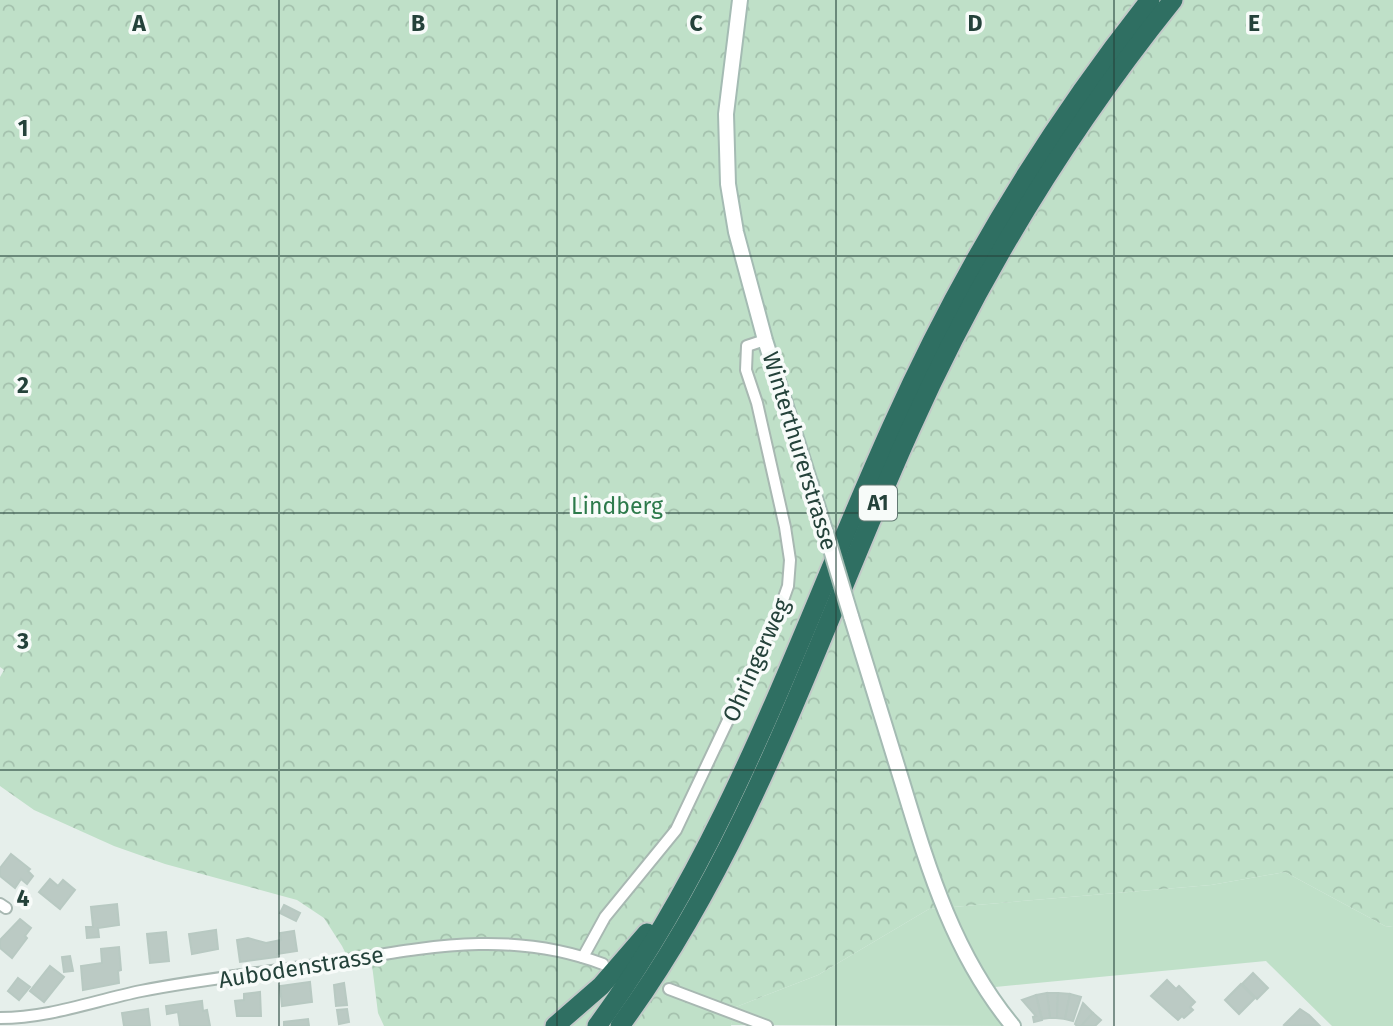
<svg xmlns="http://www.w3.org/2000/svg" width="1393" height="1026" viewBox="0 0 1393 1026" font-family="'Fira Sans',sans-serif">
<defs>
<pattern id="forest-crowns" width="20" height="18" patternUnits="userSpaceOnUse" patternTransform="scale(1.75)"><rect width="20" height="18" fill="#bfe0c8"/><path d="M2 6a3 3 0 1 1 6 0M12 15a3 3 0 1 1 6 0" fill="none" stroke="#a4c1ad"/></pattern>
</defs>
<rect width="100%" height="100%" fill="#e6efeb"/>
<path fill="#bfe0c8" d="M1285 872 1385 926 1393 927V1026H1332L1266 961 985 988 1013 1026 731 1025 736 1007 818 975 929 909 1211 885Z"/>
<path fill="url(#forest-crowns)" d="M0 0H1393V927L1385 926 1285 872 1211 885 929 909 818 975 736 1007 731 1026H384L378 1013 371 957 349 960 342 946 324 918 297 900 165 864 114 846 34 810 0 786V677L4 670 0 667Z"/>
<g fill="#bbcac4" stroke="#b8c9c2" stroke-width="2">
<path d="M11 854 30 869 28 871 33 876 27 884 21 879 15 888 0 876V868Z"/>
<path d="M50 879 58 886 63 880 75 890 60 909 39 892Z"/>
<path d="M117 904 119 925 98 928 99 937 87 938 86 927H93L91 907Z"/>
<path d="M284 905 300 913 296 921 280 913Z"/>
<path d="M20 919 31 928 25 936 27 938 12 958 0 948V940Z"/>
<path d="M216 930 218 949 192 954 189 934Z"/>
<path d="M294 931 297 951 277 954V957L240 962 237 940 248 938 266 943 281 940 280 933Z"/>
<path d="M166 932 169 961 150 963 147 934Z"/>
<path d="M119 947 121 970 118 971 119 983 83 990 81 966 102 963 101 949Z"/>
<path d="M70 956 73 971 64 972 62 957Z"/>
<path d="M50 966 64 977 44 1002 30 991Z"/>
<path d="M1253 973 1268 988 1257 999 1242 984Z"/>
<path d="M18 978 30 987 19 1000 8 991Z"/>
<path d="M1167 980 1176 989 1179 986 1195 1002 1190 1007 1193 1010 1184 1018 1182 1016 1178 1020 1151 996Z"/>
<path d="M310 982 312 1002 282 1006 280 986Z"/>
<path d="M344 983 347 1005 336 1006 334 985Z"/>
<path d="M1241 984 1255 998 1239 1014 1225 1000Z"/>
<path d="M260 992 261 1016H237L235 1001 244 1000V994Z"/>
<path d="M1047 993H1058L1057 1018H1050Z"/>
<path d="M1047 993 1050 1018 1042 1019 1036 995Z"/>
<path d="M1058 993 1070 994 1065 1019 1057 1018Z"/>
<path d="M1070 994 1081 997 1073 1021 1065 1019Z"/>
<path d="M1036 995 1042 1020 1034 1022 1033 1017 1036 1016 1022 1000Z"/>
<path d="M202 1001 203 1011 207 1010 210 1026H180L178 1012 167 1014 166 1006Z"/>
<path d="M1083 1003 1093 1013 1081 1026H1077L1075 1024Z"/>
<path d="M148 1009 150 1026H124L122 1013Z"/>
<path d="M347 1009 349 1022 339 1024 337 1010Z"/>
<path d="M1300 1009 1309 1015 1319 1025 1286 1026 1284 1025Z"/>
<path d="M1093 1013 1101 1020 1095 1026H1081Z"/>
<path d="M308 1019 309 1026H284V1022Z"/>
</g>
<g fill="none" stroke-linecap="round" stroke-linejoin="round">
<defs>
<g id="street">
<path d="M0 904 6 908"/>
<path d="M583 957 605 917 676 830 777 617 788 586 790 560 785 527 757 403 746 370 747 346 765 340"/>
<path d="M669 989 767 1026"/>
<path d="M0 1018C49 1018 93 1001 141 991 196 980 253 974 309 966 411 951 502 926 603 964"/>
</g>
<g id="secondary">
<path d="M740 0 726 114 728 184 736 232 765 340 826 533"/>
<path d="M851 616C868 672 885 728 903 785 929 871 954 955 1013 1026"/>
</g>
<g id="highway">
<path d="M555 1026 601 986 647 933"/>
<path d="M597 1026C731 844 800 630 892 426 960 274 1046 131 1150 0"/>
<path d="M620 1026C752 846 819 632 910 430 979 276 1067 132 1173 0"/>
</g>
</defs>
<use href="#street" stroke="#a8b8b2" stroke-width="14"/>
<use href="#secondary" stroke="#a4bbb3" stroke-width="18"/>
<use href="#highway" stroke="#c2cac8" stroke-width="23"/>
<use href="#street" stroke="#fff" stroke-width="10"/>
<use href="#secondary" stroke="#fff" stroke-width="14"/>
<use href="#highway" stroke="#2f6f62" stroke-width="19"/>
<defs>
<path id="secondary-bridge" d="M826 533 851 616"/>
</defs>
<use href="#secondary-bridge" stroke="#a4bbb3" stroke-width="18" stroke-linecap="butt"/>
<use href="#secondary-bridge" stroke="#fff" stroke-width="14"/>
</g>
<path fill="none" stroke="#24423a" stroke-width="2" stroke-opacity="0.55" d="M279 0V1026M557 0V1026M836 0V1026M1114 0V1026M0 256H1393M0 513H1393M0 770H1393"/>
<g text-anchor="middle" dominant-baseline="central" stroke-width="7" stroke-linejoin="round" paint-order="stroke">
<rect fill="#f7fbf9" stroke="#637a73" stroke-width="2" x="859" y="485.5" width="38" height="35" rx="5"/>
<g font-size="21" font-weight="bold" fill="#24423a">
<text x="878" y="503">A1</text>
</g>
<g font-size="23" fill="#24423a" stroke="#f7fbf9">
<text transform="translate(800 451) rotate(73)">Winterthurerstrasse</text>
<text transform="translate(756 660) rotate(-66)">Ohringerweg</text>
<text transform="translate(301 967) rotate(-9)">Aubodenstrasse</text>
</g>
<g font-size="23" fill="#2d7a4b" stroke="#f7fbf9">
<text x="617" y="506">Lindberg</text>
</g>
</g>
<g font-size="23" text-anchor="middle" font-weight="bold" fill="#24423a" stroke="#f7fbf9" stroke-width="7" stroke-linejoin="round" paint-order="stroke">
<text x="139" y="31">A</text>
<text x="418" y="31">B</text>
<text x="696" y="31">C</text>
<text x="975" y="31">D</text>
<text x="1254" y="31">E</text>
<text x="23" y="136">1</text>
<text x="23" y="393">2</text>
<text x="23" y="649">3</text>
<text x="23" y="906">4</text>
</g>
</svg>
